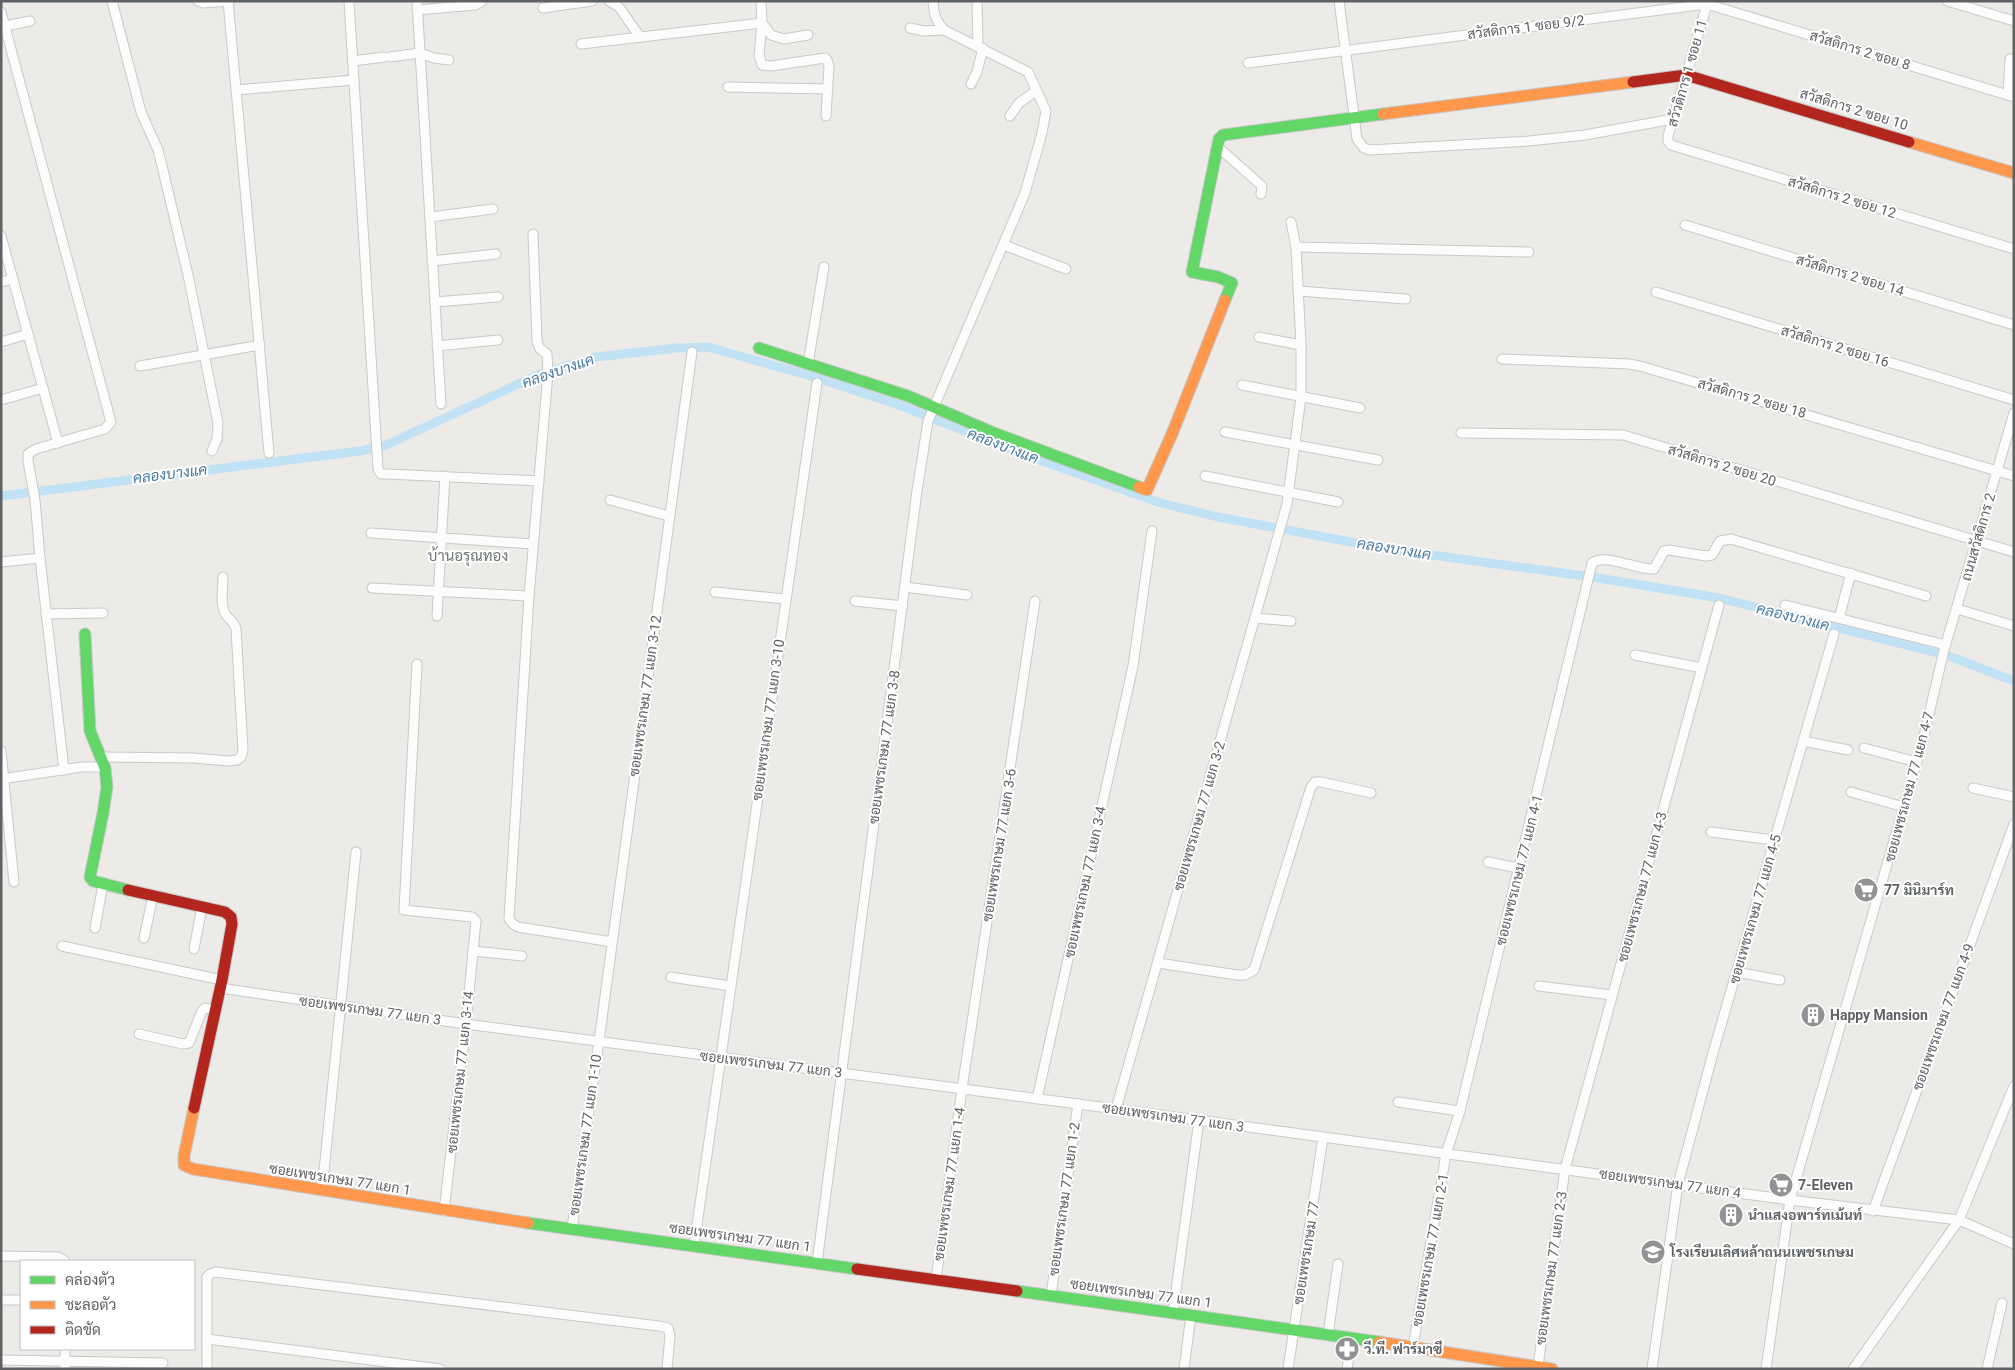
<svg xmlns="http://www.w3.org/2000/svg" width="2015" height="1370" viewBox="0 0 2015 1370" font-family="Roboto,Sarabun,sans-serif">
<rect width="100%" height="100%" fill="#edebe8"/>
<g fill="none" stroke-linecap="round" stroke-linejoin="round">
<path stroke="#c0e2f4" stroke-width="9" d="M1 496 360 451 384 446 540 374 596 357 677 348 708 347 814 377 899 405 1017 452 1161 503 1218 517 1388 549 1592 577 1719 598 1946 655 2014 681"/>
<defs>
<g id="street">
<path d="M112 1 141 112 158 150 162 166 188 275 218 423 217 439 212 451"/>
<path d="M198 1 203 3 230 1"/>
<path d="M228 1 269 453"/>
<path d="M349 1 378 469 381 474H387L539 481"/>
<path d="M417 1 441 404"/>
<path d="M609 1 619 7 640 37"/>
<path d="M761 1 762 23 771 35 784 39 808 35"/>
<path d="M977 1 978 46"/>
<path d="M1339 1 1357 139 1364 148 1370 150 1529 141 1585 135 1673 119"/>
<path d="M1708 1 1668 136V141L1671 145 2014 249"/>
<path d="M1947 1 2014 21"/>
<path d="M543 8 592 1"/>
<path d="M417 10 476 5 482 1"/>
<path d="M1 12 111 422 105 429 36 449 28 454V461L35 500 40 558 1 562"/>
<path d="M1 27 30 21"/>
<path d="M910 28 924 31 944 30"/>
<path d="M581 44 762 23 759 55 762 65 771 66 825 58 827 60 829 66 826 116"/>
<path d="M390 57 420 53 434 58 449 60"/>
<path d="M353 61 384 57"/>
<path d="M1248 63 1707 4 2014 97"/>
<path d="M971 84 977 72 983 48"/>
<path d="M728 87 828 89"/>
<path d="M236 90 354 80"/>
<path d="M2008 95 2010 59"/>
<path d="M1010 116 1019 103 1036 91"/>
<path d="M1218 147 1262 186 1261 194"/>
<path d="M430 217 493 209"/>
<path d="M1685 225 2014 325"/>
<path d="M533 234 537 341 540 349 547 354 548 373 529 596 509 919 513 924 518 927 612 942"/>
<path d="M1 236 58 443"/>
<path d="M1004 245 1066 269"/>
<path d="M1296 247 1529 252"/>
<path d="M432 261 496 254"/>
<path d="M1 282 13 279"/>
<path d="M1298 291 1406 299"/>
<path d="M1656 292 2014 400"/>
<path d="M435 302 498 297"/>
<path d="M1259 337 1301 345"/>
<path d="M1 342 28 334"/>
<path d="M437 346 498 340"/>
<path d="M1502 359 1629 364 1640 366 2014 476"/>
<path d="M808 364 824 267"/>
<path d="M140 366 260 345"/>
<path d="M1242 385 1360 408"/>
<path d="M1 400 43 388"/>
<path d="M1225 432 1378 460"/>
<path d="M1461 433 1623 435 2014 552"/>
<path d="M1205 476 1338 502"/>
<path d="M610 500 669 516"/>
<path d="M371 533 533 544"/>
<path d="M40 558 64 770"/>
<path d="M905 587 967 595"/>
<path d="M372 588 529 596"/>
<path d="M715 592 785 599"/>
<path d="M855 601 903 606"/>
<path d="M1785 605 1946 645"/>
<path d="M1957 609 2014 626"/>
<path d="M46 614 103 613"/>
<path d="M437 616 445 476"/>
<path d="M1255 618 1291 621"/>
<path d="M1839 618 1851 573"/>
<path d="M1635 655 1702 668"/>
<path d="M417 664 404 910 472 917 476 921 466 1024 444 1211"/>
<path d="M1803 741 1848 750"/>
<path d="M1864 748 1917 762"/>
<path d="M1 751 14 882"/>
<path d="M102 757 193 758 229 761 237 760 241 757 243 750 236 629C234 620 228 620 225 613 220 605 223 587 223 577"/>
<path d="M1 779 82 767H105"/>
<path d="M1973 788 2014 797"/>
<path d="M1851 792 1904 807"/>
<path d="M1711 832 1774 840"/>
<path d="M1488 862 1519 868"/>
<path d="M95 928 103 884"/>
<path d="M144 938 153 896"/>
<path d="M62 946 222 980"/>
<path d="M194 949 202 907"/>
<path d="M473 951 522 956"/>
<path d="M1158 963 1237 975H1245L1254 970 1311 787 1315 782H1321L1371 793"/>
<path d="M1736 972 1780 980"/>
<path d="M671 977 730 986"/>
<path d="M1539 986 1612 995"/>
<path d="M220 988 466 1024 1078 1104 1790 1200 1959 1220 2014 1244"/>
<path d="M139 1034 183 1044 189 1043 202 1011 205 1008 215 1010"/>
<path d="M1037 1099 1133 666 1152 531"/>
<path d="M1398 1102 1460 1111"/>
<path d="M1116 1109 1287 504 1301 397V345L1296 247 1291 222"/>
<path d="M322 1191 356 852"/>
<path d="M1873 1211 2014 824"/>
<path d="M572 1228 599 1041 692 352"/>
<path d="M694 1246 817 383"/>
<path d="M1 1256 58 1257 65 1261"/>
<path d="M817 1263 917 491 928 421 1025 193 1042 133 1046 111 1028 72 944 30C935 20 934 14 933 1"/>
<path d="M936 1279 962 1089 1035 601"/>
<path d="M1051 1295 1078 1104"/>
<path d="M1 1300H21"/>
<path d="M1173 1312 1199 1120"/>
<path d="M1328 1335 1338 1264"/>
<path d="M207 1339 440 1369"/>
<path d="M1413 1347 1446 1154 1460 1111 1592 563C1606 553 1637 570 1654 569L1664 551 1669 550 1706 556 1712 555 1720 541 1731 539 1926 596"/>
<path d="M1 1360 163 1363"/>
<path d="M1538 1366 1565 1169 1719 605"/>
<path d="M65 1369V1349"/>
<path d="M207 1369V1277L210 1274 216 1272 659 1326 668 1328 670 1336 667 1369"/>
<path d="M1184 1369 1191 1315"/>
<path d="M1288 1369 1323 1137"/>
<path d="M1347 1369 1352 1338"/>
<path d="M1652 1369 1678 1184 1713 1053 1834 634"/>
<path d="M1766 1369 1790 1200 1923 740 1944 650 2014 413"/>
<path d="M1853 1369 1959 1220 2014 1086"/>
<path d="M1987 1369 2002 1303"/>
</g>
<g id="fast">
<path d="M1225 300 1232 283 1218 277 1192 272 1219 139 1223 135 1383 114"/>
<path d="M759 348 908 396 994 433 1139 487"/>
<path d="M85 634 90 731 105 768 107 787 103 813 90 877 93 881 128 890"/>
<path d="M528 1223 857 1269"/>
<path d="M1017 1291 1379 1342"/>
</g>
<g id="slow">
<path d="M1383 114 1633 82"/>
<path d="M1909 142 2014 173"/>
<path d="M1139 487 1147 490 1172 434 1225 300"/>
<path d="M194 1108 184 1156V1165L193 1169 528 1223"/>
<path d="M1379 1342 1552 1369"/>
</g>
<g id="jam">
<path d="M1633 82 1686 75 1909 142"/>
<path d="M128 890 225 912 231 917 232 924 222 980 194 1108"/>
<path d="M857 1269 1017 1291"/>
</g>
</defs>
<use href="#street" stroke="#c9c9c8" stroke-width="11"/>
<use href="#fast" stroke="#c7c8c8" stroke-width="13"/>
<use href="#slow" stroke="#c7c8c8" stroke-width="13"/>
<use href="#jam" stroke="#c7c8c8" stroke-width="13"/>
<use href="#street" stroke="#fcfcfc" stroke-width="9"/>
<use href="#fast" stroke="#63d668" stroke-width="11"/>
<use href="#slow" stroke="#ff974d" stroke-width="11"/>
<use href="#jam" stroke="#b3261e" stroke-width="11"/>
</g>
<defs>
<symbol id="supermarket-disc" viewBox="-11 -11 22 22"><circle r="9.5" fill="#909293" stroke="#fff"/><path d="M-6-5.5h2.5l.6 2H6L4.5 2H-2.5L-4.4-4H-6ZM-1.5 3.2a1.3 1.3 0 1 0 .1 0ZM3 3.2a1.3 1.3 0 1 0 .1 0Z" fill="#fff"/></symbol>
<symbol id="building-disc" viewBox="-11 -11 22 22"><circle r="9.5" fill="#909293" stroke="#fff"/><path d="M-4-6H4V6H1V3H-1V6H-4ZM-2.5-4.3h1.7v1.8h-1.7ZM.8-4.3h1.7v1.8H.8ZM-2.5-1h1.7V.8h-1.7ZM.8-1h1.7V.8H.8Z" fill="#fff"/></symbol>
<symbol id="school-disc" viewBox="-11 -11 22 22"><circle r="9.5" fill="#909293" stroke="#fff"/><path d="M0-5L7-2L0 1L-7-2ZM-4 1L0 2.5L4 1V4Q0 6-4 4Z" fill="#fff"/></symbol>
<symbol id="pharmacy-disc" viewBox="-11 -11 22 22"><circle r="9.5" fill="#909293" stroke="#fff"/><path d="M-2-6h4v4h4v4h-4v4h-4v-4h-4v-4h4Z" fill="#fff"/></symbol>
</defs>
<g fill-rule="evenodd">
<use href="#supermarket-disc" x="1852" y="876" width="28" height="28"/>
<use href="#building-disc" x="1799" y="1001" width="28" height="28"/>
<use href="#supermarket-disc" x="1767" y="1171" width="28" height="28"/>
<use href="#building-disc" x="1717" y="1201" width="28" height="28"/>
<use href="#school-disc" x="1639" y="1238" width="28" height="28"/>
<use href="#pharmacy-disc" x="1333" y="1335" width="28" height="28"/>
</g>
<g text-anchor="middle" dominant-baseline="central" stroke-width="4" stroke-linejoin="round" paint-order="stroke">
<g font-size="14" fill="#5e6265" stroke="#fff">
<text transform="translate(1526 27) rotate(-7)">สวัสดิการ 1 ซอย 9/2</text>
<text transform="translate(1860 50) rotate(17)">สวัสดิการ 2 ซอย 8</text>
<text transform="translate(1687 73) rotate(-74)">สวัวดิการ 1 ซอย 11</text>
<text transform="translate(1854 109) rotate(17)">สวัสดิการ 2 ซอย 10</text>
<text transform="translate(1842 197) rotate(17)">สวัสดิการ 2 ซอย 12</text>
<text transform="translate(1850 275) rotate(17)">สวัสดิการ 2 ซอย 14</text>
<text transform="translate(1835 346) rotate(17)">สวัสดิการ 2 ซอย 16</text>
<text transform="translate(1752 398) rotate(16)">สวัสดิการ 2 ซอย 18</text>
<text transform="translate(1722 465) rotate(17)">สวัสดิการ 2 ซอย 20</text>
<text transform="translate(1978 537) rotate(-74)">ถนนสวัสดิการ 2</text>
<text transform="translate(645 696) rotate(-82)">ซอยเพชรเกษม 77 แยก 3-12</text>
<text transform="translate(768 720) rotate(-82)">ซอยเพชรเกษม 77 แยก 3-10</text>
<text transform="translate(884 747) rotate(-82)">ซอยเพชรเกษม 77 แยก 3-8</text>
<text transform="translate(1909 787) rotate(-75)">ซอยเพชรเกษม 77 แยก 4-7</text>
<text transform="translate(1199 816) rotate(-74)">ซอยเพชรเกษม 77 แยก 3-2</text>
<text transform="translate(999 845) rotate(-81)">ซอยเพชรเกษม 77 แยก 3-6</text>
<text transform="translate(1519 870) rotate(-76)">ซอยเพชรเกษม 77 แยก 4-1</text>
<text transform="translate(1085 882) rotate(-78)">ซอยเพชรเกษม 77 แยก 3-4</text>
<text transform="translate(1642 887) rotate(-75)">ซอยเพชรเกษม 77 แยก 4-3</text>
<text transform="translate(1755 909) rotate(-74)">ซอยเพชรเกษม 77 แยก 4-5</text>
<text transform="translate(370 1010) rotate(8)">ซอยเพชรเกษม 77 แยก 3</text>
<text transform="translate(1943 1017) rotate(-70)">ซอยเพชรเกษม 77 แยก 4-9</text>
<text transform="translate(771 1064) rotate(7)">ซอยเพชรเกษม 77 แยก 3</text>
<text transform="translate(460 1072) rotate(-84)">ซอยเพชรเกษม 77 แยก 3-14</text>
<text transform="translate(1173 1117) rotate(8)">ซอยเพชรเกษม 77 แยก 3</text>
<text transform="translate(585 1135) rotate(-82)">ซอยเพชรเกษม 77 แยก 1-10</text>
<text transform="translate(340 1179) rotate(9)">ซอยเพชรเกษม 77 แยก 1</text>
<text transform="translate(1670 1183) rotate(8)">ซอยเพชรเกษม 77 แยก 4</text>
<text transform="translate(949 1184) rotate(-82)">ซอยเพชรเกษม 77 แยก 1-4</text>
<text transform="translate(1064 1199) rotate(-82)">ซอยเพชรเกษม 77 แยก 1-2</text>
<text transform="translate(740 1237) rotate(8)">ซอยเพชรเกษม 77 แยก 1</text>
<text transform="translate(1430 1250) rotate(-80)">ซอยเพชรเกษม 77 แยก 2-1</text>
<text transform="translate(1306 1253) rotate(-81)">ซอยเพชรเกษม 77</text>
<text transform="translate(1551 1268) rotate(-82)">ซอยเพชรเกษม 77 แยก 2-3</text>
<text transform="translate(1141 1293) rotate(8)">ซอยเพชรเกษม 77 แยก 1</text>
</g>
<g font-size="14" font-weight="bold" fill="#5e6265" stroke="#fff" text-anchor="start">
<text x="1884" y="890">77 มินิมาร์ท</text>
<text x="1830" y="1015">Happy Mansion</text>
<text x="1798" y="1185">7-Eleven</text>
<text x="1748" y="1215">นำแสงอพาร์ทเม้นท์</text>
<text x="1670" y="1252">โรงเรียนเลิศหล้าถนนเพชรเกษม</text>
<text x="1364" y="1349">วี.ที. ฟาร์มาซี</text>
</g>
<g font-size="15" font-style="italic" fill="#477ba2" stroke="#fff">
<text transform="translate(558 371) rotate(-19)">คลองบางแค</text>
<text transform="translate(1003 446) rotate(21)">คลองบางแค</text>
<text transform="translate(170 474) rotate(-7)">คลองบางแค</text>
<text transform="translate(1394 549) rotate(9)">คลองบางแค</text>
<text transform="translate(1793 617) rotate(14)">คลองบางแค</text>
</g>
<g font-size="15" fill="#6f7477" stroke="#fff">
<text x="468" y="556">บ้านอรุณทอง</text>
</g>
</g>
<rect width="2015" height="1370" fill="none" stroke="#5e6265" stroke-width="5"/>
<rect x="20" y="1260" width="175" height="90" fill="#ffffff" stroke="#bfc0c1"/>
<rect x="30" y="1276" width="25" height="8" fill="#63d668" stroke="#bfc0c1"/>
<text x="65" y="1285" font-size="15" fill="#5e6265">คล่องตัว</text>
<rect x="30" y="1301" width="25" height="8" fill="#ff974d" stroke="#bfc0c1"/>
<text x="65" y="1310" font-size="15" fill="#5e6265">ชะลอตัว</text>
<rect x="30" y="1326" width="25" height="8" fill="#b3261e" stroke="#bfc0c1"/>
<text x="65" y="1335" font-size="15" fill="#5e6265">ติดขัด</text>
</svg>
